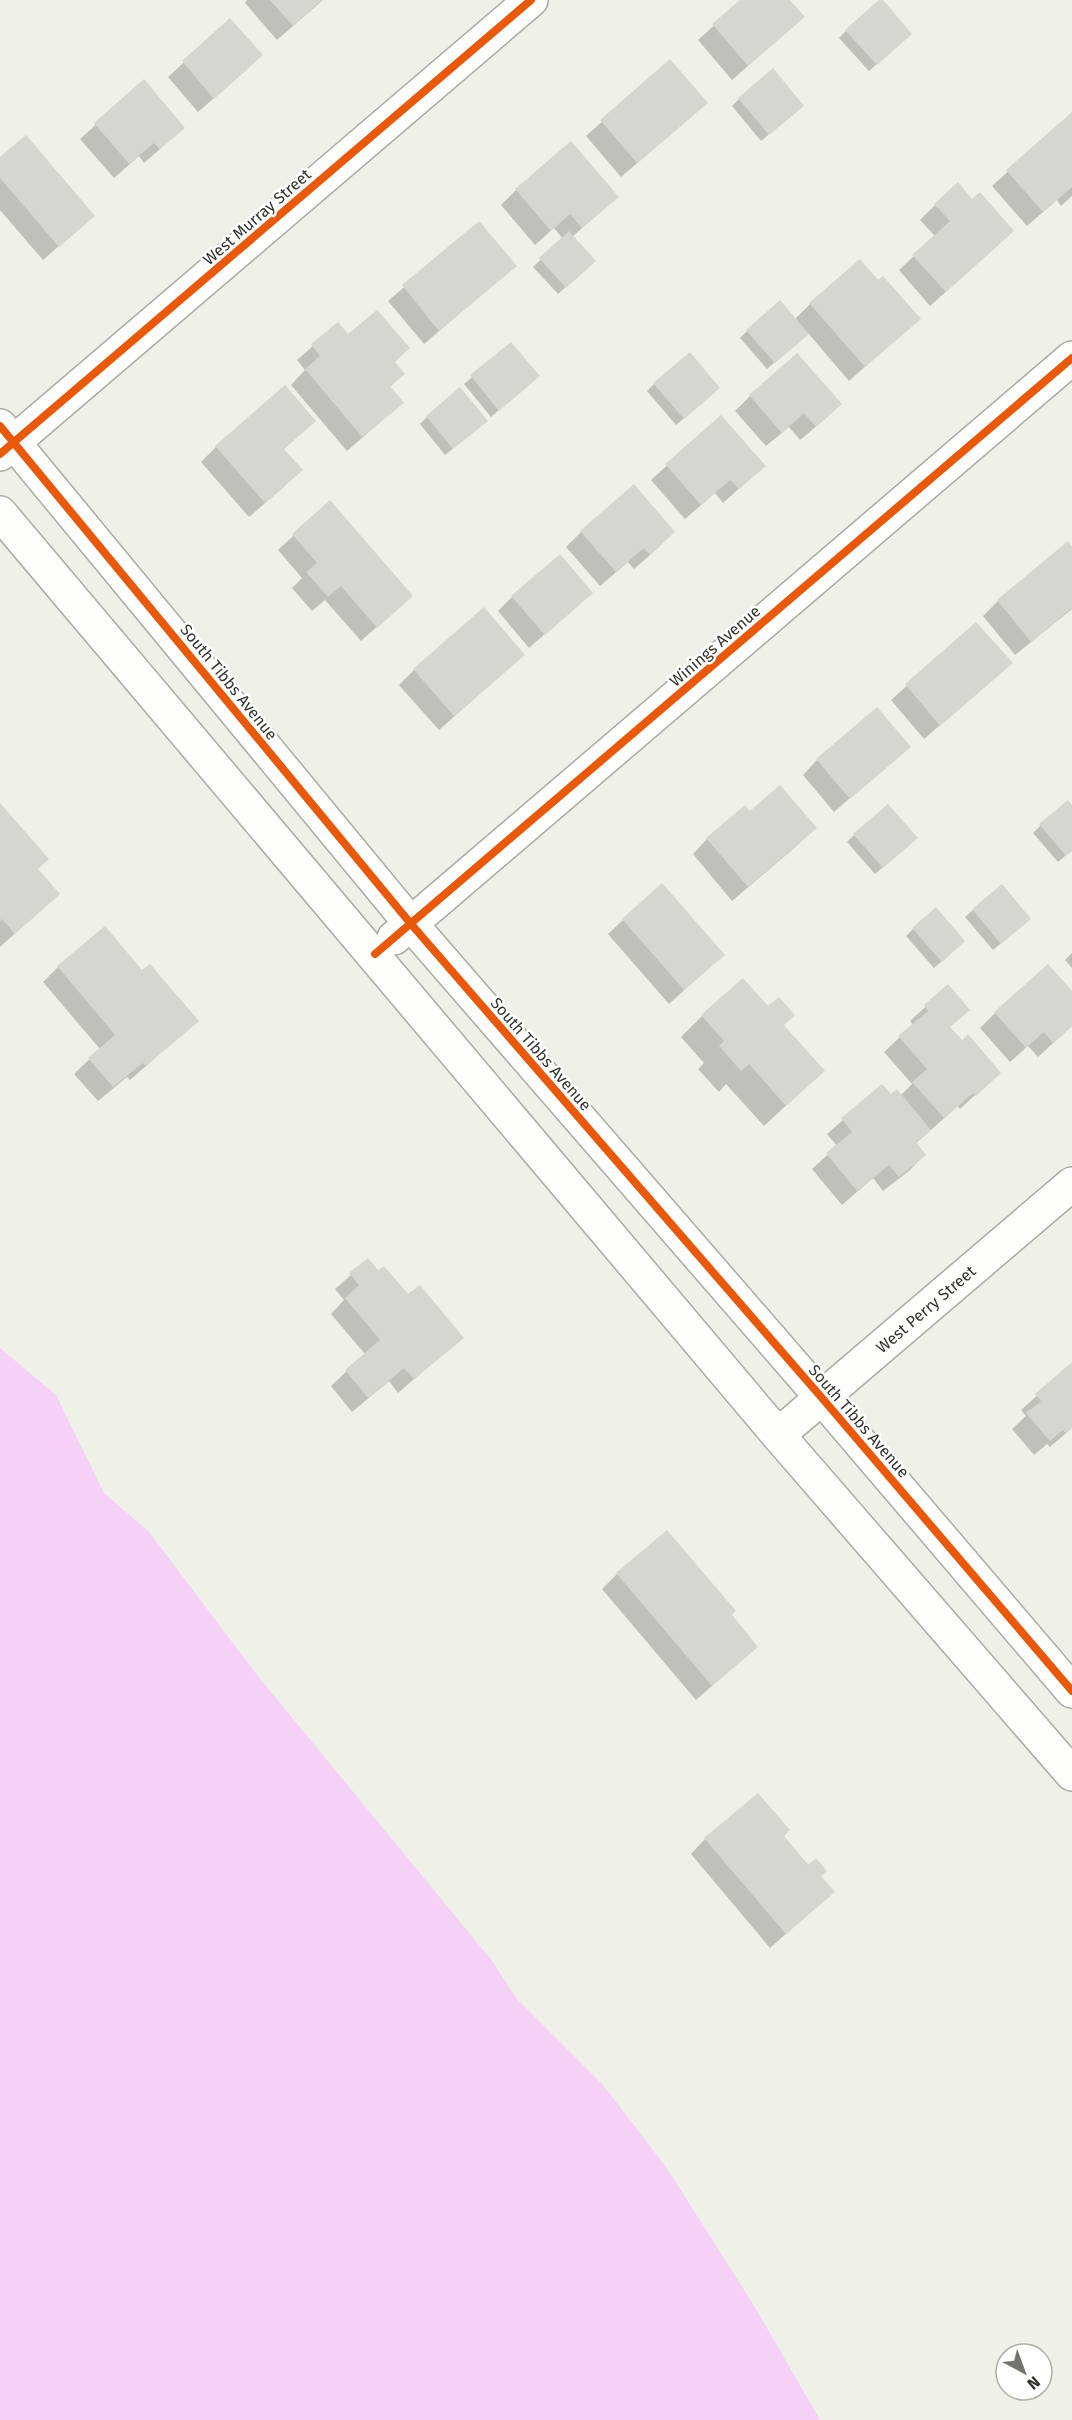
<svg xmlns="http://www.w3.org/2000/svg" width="1072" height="2420" viewBox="0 0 1072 2420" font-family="'Fira Sans',sans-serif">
<rect width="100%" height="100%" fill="#eff0e8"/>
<path fill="#f5d0f7" d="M0 1348 56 1395 104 1493 149 1532 257 1675 493 1962 516 1998 603 2085 666 2167 753 2304 820 2420H0Z"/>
<g fill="#0003">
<path d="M247 0H323L277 40 245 3Z"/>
<path d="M742 0H788L803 17 732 80 698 40Z"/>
<path d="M230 20 246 70 198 112 168 77Z"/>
<path d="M846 31 903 41 869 71 839 38Z"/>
<path d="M670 61 691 117 621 177 586 136Z"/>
<path d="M143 82 168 142 144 163 139 156 114 178 80 139Z"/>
<path d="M739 99 794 113 761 141 732 106Z"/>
<path d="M1072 114V196L1061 206 1057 200 1027 226 992 186Z"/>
<path d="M0 159 93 216 43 260 0 210Z"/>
<path d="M516 190 617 197 572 237 587 268 558 294 533 267 563 239 554 228 535 245 501 205Z"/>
<path d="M935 205 998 245 930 306 899 270 935 236 920 220Z"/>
<path d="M479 223 515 266 424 344 388 301Z"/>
<path d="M878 282 919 319 849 381 808 333 767 369 740 338 747 331 795 319 810 304Z"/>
<path d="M338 324 348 337 394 363 403 374 389 388 402 403 347 451 291 385 305 370 297 360Z"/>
<path d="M511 344 531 383 491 417 464 384Z"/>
<path d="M654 384 711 395 676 425 647 391Z"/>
<path d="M750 396 825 419 800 440 789 427 766 446 735 411Z"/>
<path d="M427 417 478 428 445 455 420 424Z"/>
<path d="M721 417 764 466 723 503 715 493 685 519 651 480Z"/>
<path d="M314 421 283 450 286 485 249 517 201 462 216 447Z"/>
<path d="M330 502 411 596 361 641 325 600 312 611 292 588 302 578 278 550Z"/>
<path d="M581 532 659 547 634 569 628 562 600 586 566 547Z"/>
<path d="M1072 548V609L1015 655 983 616 998 601Z"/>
<path d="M591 593 529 648 498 611 512 597Z"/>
<path d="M976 624 1011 663 924 739 891 700Z"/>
<path d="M508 669 439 730 399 685 414 670Z"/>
<path d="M909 747 834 812 803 775 817 760Z"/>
<path d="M0 807 37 869 58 894 0 947Z"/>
<path d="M1072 807V850L1058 862 1033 833 1040 826Z"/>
<path d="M854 835 909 845 875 874 847 842Z"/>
<path d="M707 839 800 843 732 901 693 854Z"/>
<path d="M1001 886 1022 926 993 950 965 917Z"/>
<path d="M623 920 723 955 669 1004 608 934Z"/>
<path d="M913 929 956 948 934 968 906 936Z"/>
<path d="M1072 953V968L1065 960Z"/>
<path d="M58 967 141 972 197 1021 130 1080 127 1077 98 1101 74 1074 100 1049 43 982Z"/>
<path d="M948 986 968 1010 949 1028 961 1042 999 1073 960 1109 958 1106 915 1144 924 1155 910 1170 883 1191 873 1178 842 1205 812 1169 837 1146 827 1134 882 1086 891 1096H900L912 1084 884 1052 913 1025 910 1021Z"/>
<path d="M1072 994V1026L1038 1057 1028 1046 1010 1062 980 1028 995 1013Z"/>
<path d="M702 1016 783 1025 823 1071 764 1126 726 1084 719 1092 698 1069 704 1063 681 1037Z"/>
<path d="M368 1260 378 1272 462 1338 398 1393 389 1381 352 1412 331 1386 365 1354 331 1314 344 1300 335 1289Z"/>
<path d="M1072 1364V1428L1050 1447 1047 1444 1034 1455 1012 1429 1026 1416 1021 1410Z"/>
<path d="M617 1574 756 1647 696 1700 602 1589Z"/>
<path d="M782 1836 833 1892 770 1948 691 1854 705 1839Z"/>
</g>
<g fill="#d5d6d0">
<path d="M270 0H322L293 26Z"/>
<path d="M740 0H790L805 17 748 66 712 24Z"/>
<path d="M879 0H883L912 34 877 65 845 30Z"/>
<path d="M230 18 263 55 214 99 182 61Z"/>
<path d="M670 59 708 103 637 163 600 120Z"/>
<path d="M773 68 804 106 769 135 738 98Z"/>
<path d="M144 79 185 128 160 149 154 143 129 164 94 123Z"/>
<path d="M1072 112V187L1043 212 1006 170Z"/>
<path d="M26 135 95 216 59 247 0 178V157Z"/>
<path d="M571 141 619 197 582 228 570 214 551 231 515 189Z"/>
<path d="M958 182 972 199 980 192 1014 231 946 292 912 255 950 221 934 204Z"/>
<path d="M479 221 517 266 439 331 402 285Z"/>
<path d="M569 231 596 261 566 288 539 258Z"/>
<path d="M860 259 878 280 883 276 921 319 865 367 809 303Z"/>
<path d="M780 300 809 334 775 363 746 330Z"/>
<path d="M377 310 410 348 395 362 405 374 390 386 404 403 362 437 305 369 320 356 311 344 338 322 348 334Z"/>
<path d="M511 342 540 376 499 411 470 375Z"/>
<path d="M690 352 720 388 684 419 653 383Z"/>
<path d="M797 353 842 404 816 427 804 413 782 433 749 395Z"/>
<path d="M285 385 316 421 284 449 303 470 265 503 215 446Z"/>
<path d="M460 387 488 421 453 449 426 416Z"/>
<path d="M721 415 766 466 739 489 730 480 701 505 665 464Z"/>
<path d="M634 484 675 532 650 555 644 548 616 572 580 531Z"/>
<path d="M330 500 413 596 377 628 341 586 328 597 306 572 317 563 292 534Z"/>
<path d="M1068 541 1072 546V608L1031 642 997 600Z"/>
<path d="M560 554 593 593 545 635 511 596Z"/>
<path d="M484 607 525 655 454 716 413 669Z"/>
<path d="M976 622 1013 663 940 726 905 684Z"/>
<path d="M877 707 911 747 850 799 816 759Z"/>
<path d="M780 785 817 828 748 887 706 838 745 805 750 811Z"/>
<path d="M1068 800 1072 805V851L1066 856 1039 824Z"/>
<path d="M0 803 49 859 38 869 60 894 15 934 2 919 0 921Z"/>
<path d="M888 804 918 838 883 868 853 834Z"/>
<path d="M662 883 725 955 684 990 622 919Z"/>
<path d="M1002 884 1031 919 1001 944 972 909Z"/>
<path d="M936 907 965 941 942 962 912 928Z"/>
<path d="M105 926 142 970 150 964 199 1021 146 1066 143 1063 113 1087 88 1058 115 1035 57 966Z"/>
<path d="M1048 964 1072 991V1026L1053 1043 1044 1032 1026 1048 994 1012Z"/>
<path d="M743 978 768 1006 779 997 795 1015 784 1025 825 1071 786 1106 749 1064 741 1071 719 1046 724 1041 701 1015Z"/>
<path d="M948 984 970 1010 950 1027 962 1040 968 1034 1001 1073 976 1096 973 1093 944 1118 912 1082 927 1069 898 1036 928 1011 924 1005Z"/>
<path d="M882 1084 891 1094 897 1089 931 1130 916 1142 926 1155 899 1177 889 1165 857 1191 826 1153 852 1132 841 1118Z"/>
<path d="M368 1258 378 1270 384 1266 408 1294 420 1285 464 1338 414 1379 404 1368 368 1398 345 1370 380 1340 345 1298 359 1285 349 1273Z"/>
<path d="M1072 1362V1428L1065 1433 1063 1430 1050 1441 1026 1413 1041 1401 1035 1394Z"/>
<path d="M667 1530 736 1611 732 1615 758 1647 712 1686 616 1573Z"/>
<path d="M758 1793 790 1830 784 1836 808 1865 816 1858 827 1871 821 1876 835 1892 786 1934 704 1838Z"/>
</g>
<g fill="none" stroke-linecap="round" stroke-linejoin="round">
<defs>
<g id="minor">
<path d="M0 426 411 924 822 1398 1072 1691"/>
<path d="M0 454 531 0"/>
<path d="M0 513 778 1435 1072 1774"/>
<path d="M394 938 1072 358"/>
<path id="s1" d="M778 1435 1072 1184"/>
</g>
</defs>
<use href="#minor" stroke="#aaaba5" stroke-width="36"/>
<use href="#minor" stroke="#fdfdfc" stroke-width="33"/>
<defs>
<g id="cycleway">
<path d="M0 426 411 924 822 1398 1072 1691"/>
<path d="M0 454 531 0"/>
<path d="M375 954 1072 358"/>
</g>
</defs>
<use href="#cycleway" stroke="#fff" stroke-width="11"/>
<use href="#cycleway" stroke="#e8590c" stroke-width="8"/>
</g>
<g text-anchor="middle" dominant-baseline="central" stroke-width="5" stroke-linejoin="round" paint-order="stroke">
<g font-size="16" fill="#31322c" stroke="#fff">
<text transform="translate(257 217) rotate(-41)">West Murray Street</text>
<text transform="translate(715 646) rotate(-41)">Winings Avenue</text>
<text transform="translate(229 682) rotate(51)">South Tibbs Avenue</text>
<text transform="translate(541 1054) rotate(49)">South Tibbs Avenue</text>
<text stroke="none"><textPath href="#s1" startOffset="194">West Perry Street</textPath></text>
<text transform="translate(859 1421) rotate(49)">South Tibbs Avenue</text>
</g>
</g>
<g transform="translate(1024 2372) rotate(139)"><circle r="28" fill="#ffffff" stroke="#adadab" stroke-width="1.5"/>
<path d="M0-4.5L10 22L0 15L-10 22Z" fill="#74746e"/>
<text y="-9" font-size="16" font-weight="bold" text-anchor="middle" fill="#31322c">N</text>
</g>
</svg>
